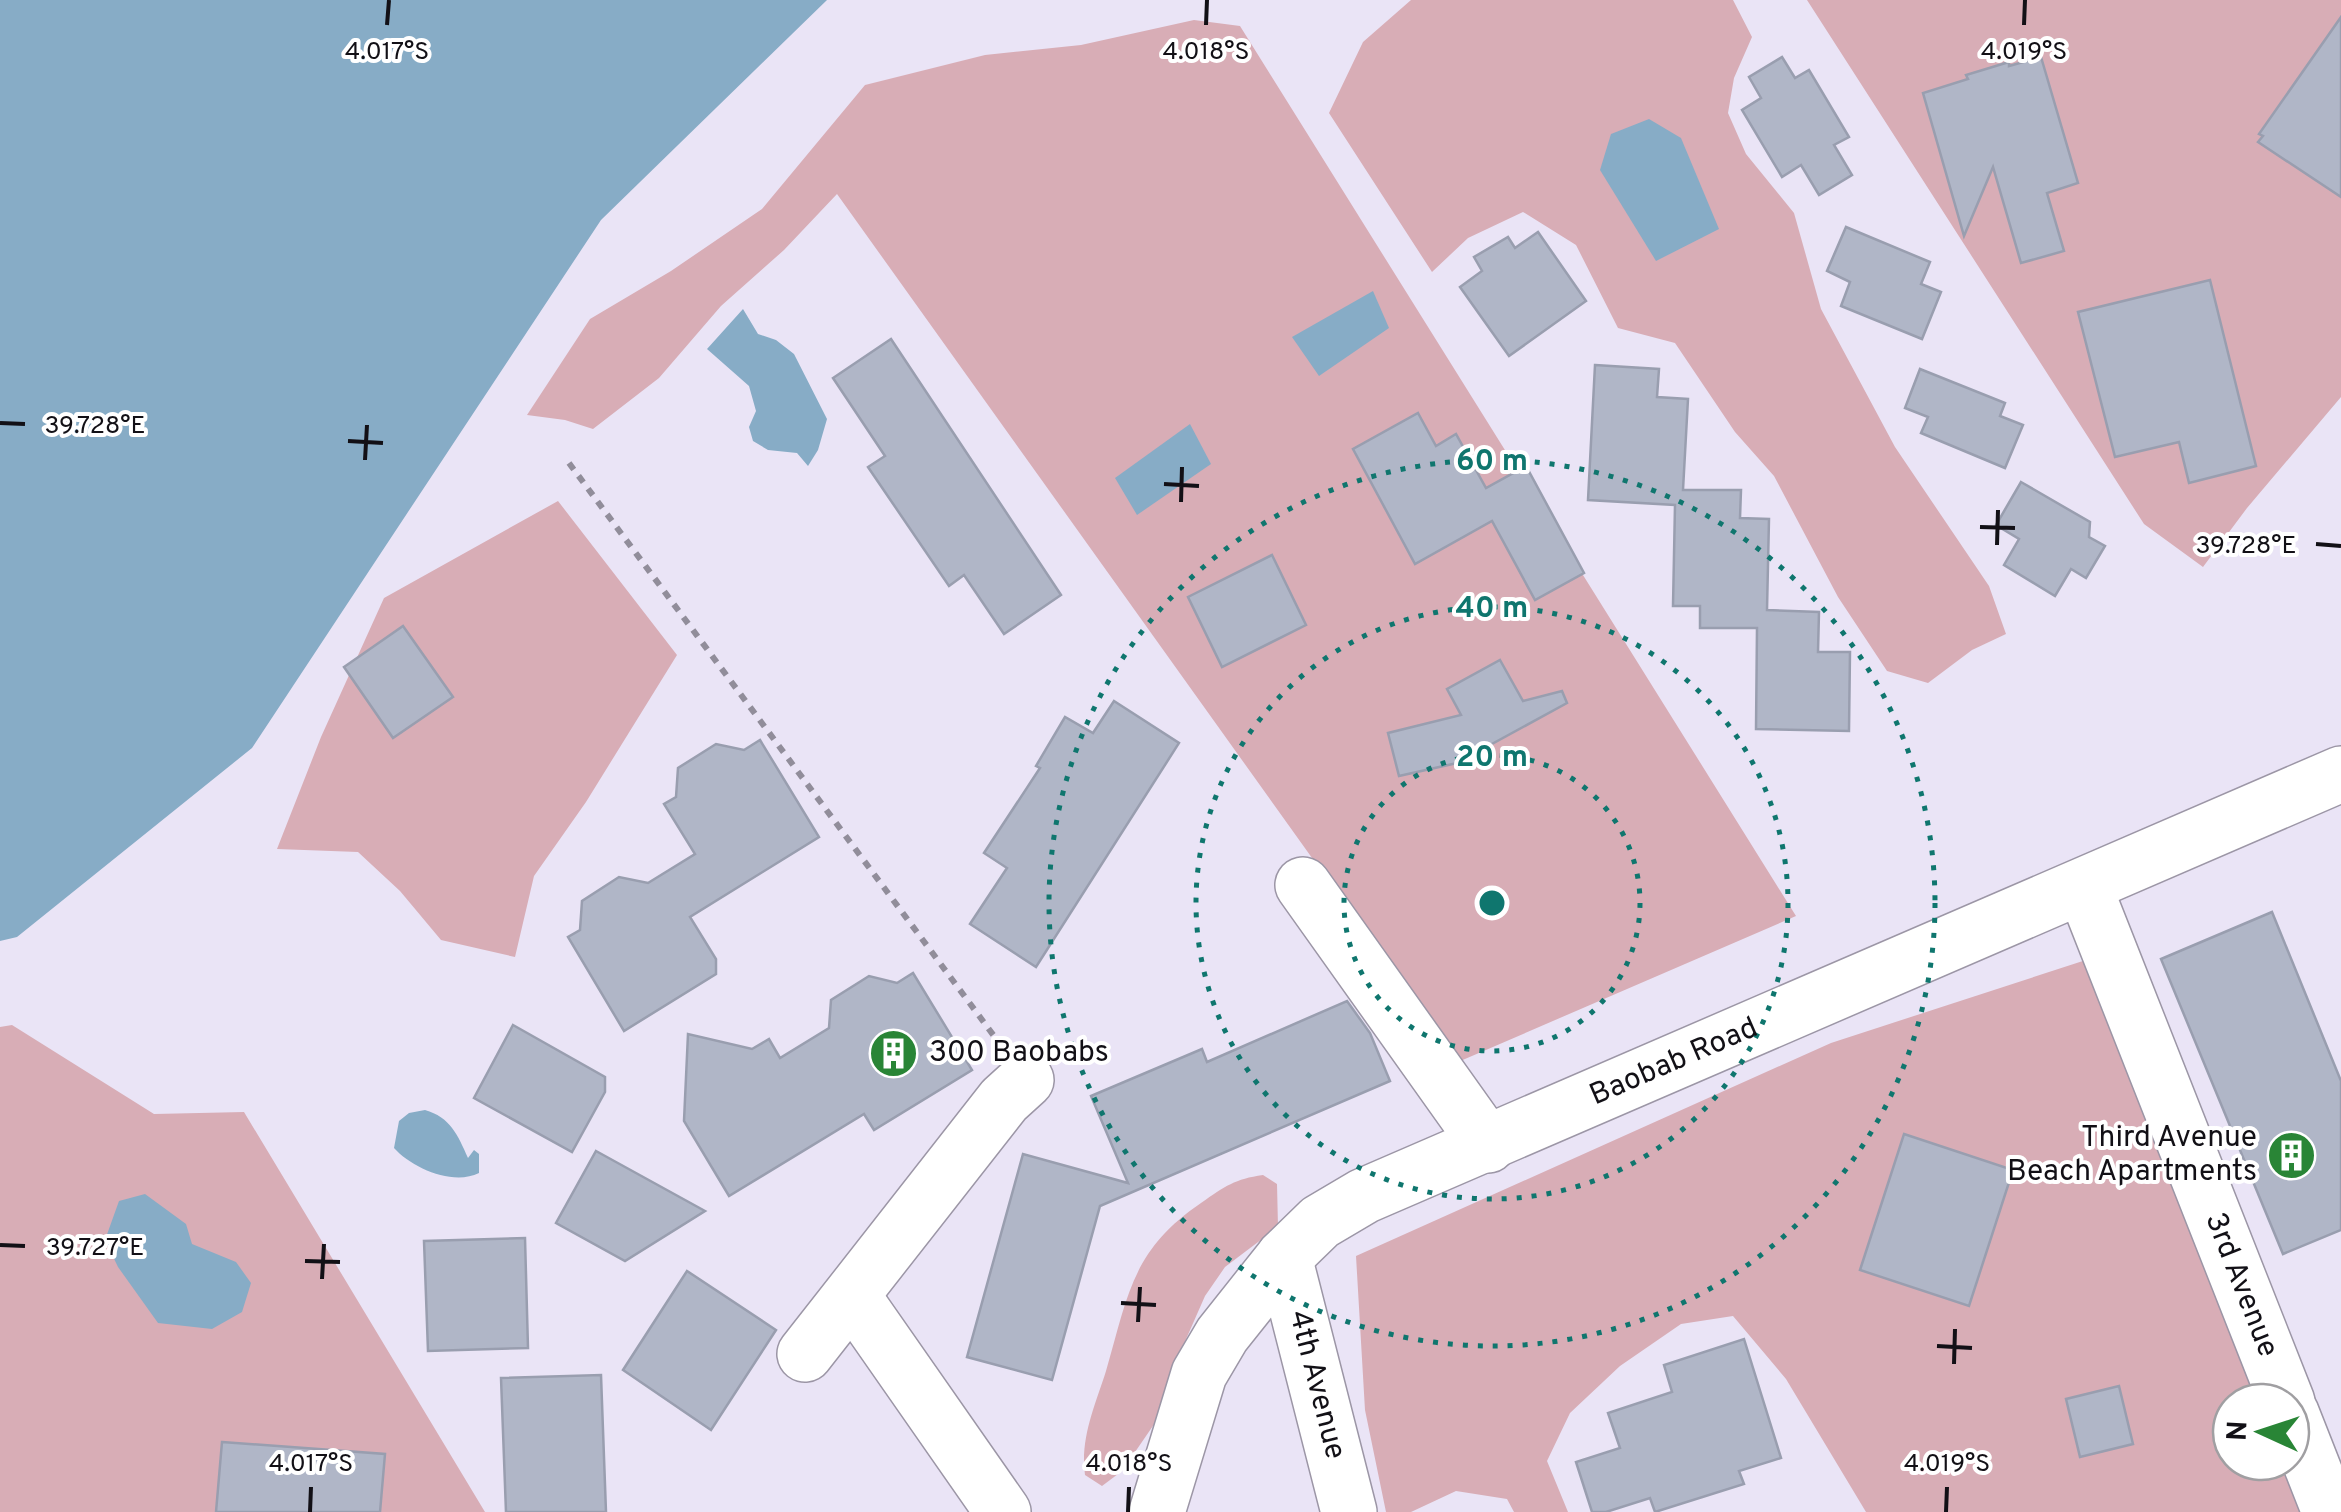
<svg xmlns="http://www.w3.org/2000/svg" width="2341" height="1512" viewBox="0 0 2341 1512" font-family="Overpass,sans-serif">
<rect width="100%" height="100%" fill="#eae4f6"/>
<g fill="#d8adb6">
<path d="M1411 0H1733L1752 37 1734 78 1728 113 1746 154 1794 213 1821 309 1895 447 1989 586 2006 634 1972 650 1928 683 1887 671 1838 597 1774 476 1735 432 1675 343 1618 328 1576 245 1523 212 1468 238 1432 272 1329 113 1363 42Z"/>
<path d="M1807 0H2341V397L2247 508 2203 567 2144 524Z"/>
<path d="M1194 20 1240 26 1796 916 1458 1062 837 194 784 250 721 306 659 378 593 429 565 420 527 415 590 319 671 271 762 209 865 85 985 55 1081 45Z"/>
<path d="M558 501 677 655 586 802 534 876 515 957 441 940 400 891 358 852 277 849 321 737 384 598Z"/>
<path d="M2089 959 2259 1402H2231V1462H2282L2301 1512H1866L1786 1379 1733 1316 1681 1324 1620 1366 1570 1413 1547 1461 1568 1512H1514L1507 1499 1456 1491 1411 1512H1386L1365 1410 1356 1256 1831 1043Z"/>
<path d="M12 1025 154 1114 244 1112 485 1512H0V1027Z"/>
<path d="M1263 1175 1277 1184 1278 1227 1225 1267 1205 1296 1183 1346 1168 1404 1122 1471 1102 1486 1085 1475C1080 1438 1095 1406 1106 1371 1128 1295 1132 1250 1201 1203 1225 1186 1235 1179 1263 1175Z"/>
</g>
<g fill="#87acc6">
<path d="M0 0H827L601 220 252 748 17 937 0 941Z"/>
<path d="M1649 119 1681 138 1719 229 1656 261 1600 170 1611 134Z"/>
<path d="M1373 291 1389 328 1319 376 1292 337Z"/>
<path d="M743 309 758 334 776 340 794 354 827 419 818 450 808 466 797 453 768 450 753 441 749 427 756 411 749 386 707 349Z"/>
<path d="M1190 424 1211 464 1137 515 1115 478Z"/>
<path d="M425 1110C450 1117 458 1135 468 1158L474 1150 479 1154V1173C453 1186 412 1168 394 1148L399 1121 409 1113Z"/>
<path d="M145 1194 186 1224 192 1244 236 1262 251 1283 242 1312 212 1329 158 1323 118 1267 105 1240 119 1201Z"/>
</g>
<g fill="#b0b6c7" stroke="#999eaf" stroke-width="2.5">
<path d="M2341 17V197L2258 142 2263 136 2259 134Z"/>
<path d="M1782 57 1795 78 1809 70 1849 137 1834 145 1852 175 1819 195 1801 165 1782 177 1742 110 1761 98 1749 77Z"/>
<path d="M2041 57 2078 183 2047 193 2064 251 2021 263 1993 167 1964 236 1923 93 1968 79 1966 75 2009 62V66Z"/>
<path d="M1846 227 1930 262 1921 284 1941 292 1922 339 1841 306 1850 282 1827 271Z"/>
<path d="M1538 232 1586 301 1509 356 1460 287 1482 271 1474 257 1508 237 1515 248Z"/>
<path d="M2210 280 2256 466 2189 483 2179 442 2115 457 2078 312Z"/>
<path d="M891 339 1061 595 1004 634 964 575 949 586 868 467 885 456 833 378Z"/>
<path d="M1595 365 1659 369 1657 397 1688 399 1683 490H1741L1740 518 1769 519 1767 610 1819 612 1818 652H1850L1849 731 1756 729 1757 628H1700V606H1673L1675 505 1588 500Z"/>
<path d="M1920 369 2005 403 2000 416 2023 425 2005 468 1921 433 1928 417 1905 408Z"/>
<path d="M1418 413 1436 446 1456 434 1486 488 1526 466 1584 573 1535 600 1492 521 1415 564 1353 449Z"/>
<path d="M2021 482 2090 522 2089 537 2105 546 2086 578 2071 569 2055 596 2004 565 2019 539 1996 525Z"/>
<path d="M1272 555 1306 625 1222 667 1188 597Z"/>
<path d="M403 626 453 697 393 738 344 667Z"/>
<path d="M1500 660 1523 701 1562 691 1567 703 1457 763 1399 776 1388 733 1461 715 1447 689Z"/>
<path d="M1114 701 1179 743 1036 967 970 924 1007 868 984 853 1040 768 1036 766 1065 717 1093 733Z"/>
<path d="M760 740 819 837 690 917 716 959V974L624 1031 568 937 580 930 582 901 619 877 648 883 695 854 664 804 676 797 678 768 716 744 744 750Z"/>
<path d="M2272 912 2341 1081V1230L2283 1254 2161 959Z"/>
<path d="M913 973 972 1070 874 1130 864 1114 729 1196 684 1121 688 1034 752 1049 769 1039 780 1058 829 1028 831 1000 869 976 897 983Z"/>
<path d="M1347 1001 1370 1033 1390 1081 1100 1206 1052 1380 967 1357 1023 1154 1128 1183 1091 1096 1202 1049 1207 1062Z"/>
<path d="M513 1025 605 1077V1092L572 1152 474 1098Z"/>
<path d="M1904 1134 2013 1170 1969 1306 1860 1270Z"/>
<path d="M596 1151 705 1211 625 1261 556 1223Z"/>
<path d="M525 1238 528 1348 428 1351 424 1241Z"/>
<path d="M687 1271 776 1330 711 1430 623 1370Z"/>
<path d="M1744 1339 1781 1458 1739 1471 1744 1484 1655 1512 1650 1498 1606 1512H1592L1576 1462 1620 1448 1608 1413 1672 1392 1664 1365Z"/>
<path d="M601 1375 606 1512H506L501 1378Z"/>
<path d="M2119 1386 2133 1444 2080 1457 2066 1399Z"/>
<path d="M222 1442 385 1454 380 1512H216Z"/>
</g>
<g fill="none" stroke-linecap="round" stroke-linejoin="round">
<defs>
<g id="minor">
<path d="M1303 885 1488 1145"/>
<path id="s1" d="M2084 887 2287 1402"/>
<path id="s2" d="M1284 1257 1349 1512"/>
<path d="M853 1297 1003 1512"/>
<path d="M805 1354 1004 1100 1026 1080"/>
<path d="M2291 1413 2330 1512"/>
<path id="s3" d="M1157 1512 1199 1374 1222 1335 1284 1257 1320 1222 1364 1196 2341 774"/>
</g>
</defs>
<use href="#minor" stroke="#9c96a6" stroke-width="58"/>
<path stroke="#918d9a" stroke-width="6" stroke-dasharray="8 8" stroke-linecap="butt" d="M569 463 997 1040"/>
<use href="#minor" stroke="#fff" stroke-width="55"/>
</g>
<path fill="none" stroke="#121016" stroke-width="4" d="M387 25 389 0M1206 25 1207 0M2024 25 2025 0M0 423 25 424M348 441 383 443M365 460 367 425M1164 484 1199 486M1181 502 1182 467M1980 527 2015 528M2316 544 2341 546M1997 545 1998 510M0 1245 25 1246M305 1261 340 1262M322 1279 324 1244M1121 1303 1156 1305M1138 1322 1140 1287M1937 1346 1972 1348M1954 1364 1955 1329M310 1512 311 1487M1128 1512 1129 1487M1946 1512 1947 1487"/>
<g fill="none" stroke="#0f766e" stroke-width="5" stroke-dasharray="5 10">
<circle cx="1492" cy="903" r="148"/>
<circle cx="1492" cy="903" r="296"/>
<circle cx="1492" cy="903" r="443"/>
</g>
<defs>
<symbol id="building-disc" viewBox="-11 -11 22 22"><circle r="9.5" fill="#298536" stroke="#fff"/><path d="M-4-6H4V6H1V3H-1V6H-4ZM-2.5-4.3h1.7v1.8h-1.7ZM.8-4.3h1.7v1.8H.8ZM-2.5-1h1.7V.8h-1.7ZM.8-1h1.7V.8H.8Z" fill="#fff"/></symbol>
</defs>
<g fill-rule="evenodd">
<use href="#building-disc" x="866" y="1026" width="55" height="55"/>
<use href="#building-disc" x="2264" y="1128" width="55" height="55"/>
</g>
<g text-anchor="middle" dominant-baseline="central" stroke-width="8" stroke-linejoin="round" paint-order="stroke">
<g font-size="30" fill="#121016" stroke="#fff" text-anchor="start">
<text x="929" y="1053">300 Baobabs</text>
<text x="2257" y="1138" text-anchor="end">Third Avenue<tspan x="2257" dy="34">Beach Apartments</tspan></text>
</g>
<g font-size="30" fill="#121016" stroke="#fff">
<text stroke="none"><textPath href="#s3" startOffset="728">Baobab Road</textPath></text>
<text stroke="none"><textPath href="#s1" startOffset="428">3rd Avenue</textPath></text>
<text stroke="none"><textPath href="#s2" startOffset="132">4th Avenue</textPath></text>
</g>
</g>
<g font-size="25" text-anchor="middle" fill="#121016" stroke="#fff" stroke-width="8" stroke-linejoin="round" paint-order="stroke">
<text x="387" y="59">4.017°S</text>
<text x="1206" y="59">4.018°S</text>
<text x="2024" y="59">4.019°S</text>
<text x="95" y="433">39.728°E</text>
<text x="2246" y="553">39.728°E</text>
<text x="95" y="1255">39.727°E</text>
<text x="311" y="1471">4.017°S</text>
<text x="1129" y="1471">4.018°S</text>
<text x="1947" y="1471">4.019°S</text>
</g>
<circle cx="1492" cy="903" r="15" fill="#0f766e" stroke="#fff" stroke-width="5"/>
<g font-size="30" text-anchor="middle" font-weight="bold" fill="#0f766e" stroke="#fff" stroke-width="8" stroke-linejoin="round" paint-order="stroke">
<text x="1492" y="470">60 m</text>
<text x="1492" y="617">40 m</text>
<text x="1492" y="766">20 m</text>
</g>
<g transform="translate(2261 1432) rotate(273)"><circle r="48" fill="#ffffff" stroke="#a09fa2" stroke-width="2.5"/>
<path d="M0-8L18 38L0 25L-18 38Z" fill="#298536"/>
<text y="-15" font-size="28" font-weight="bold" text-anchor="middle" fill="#121016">N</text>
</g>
</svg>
